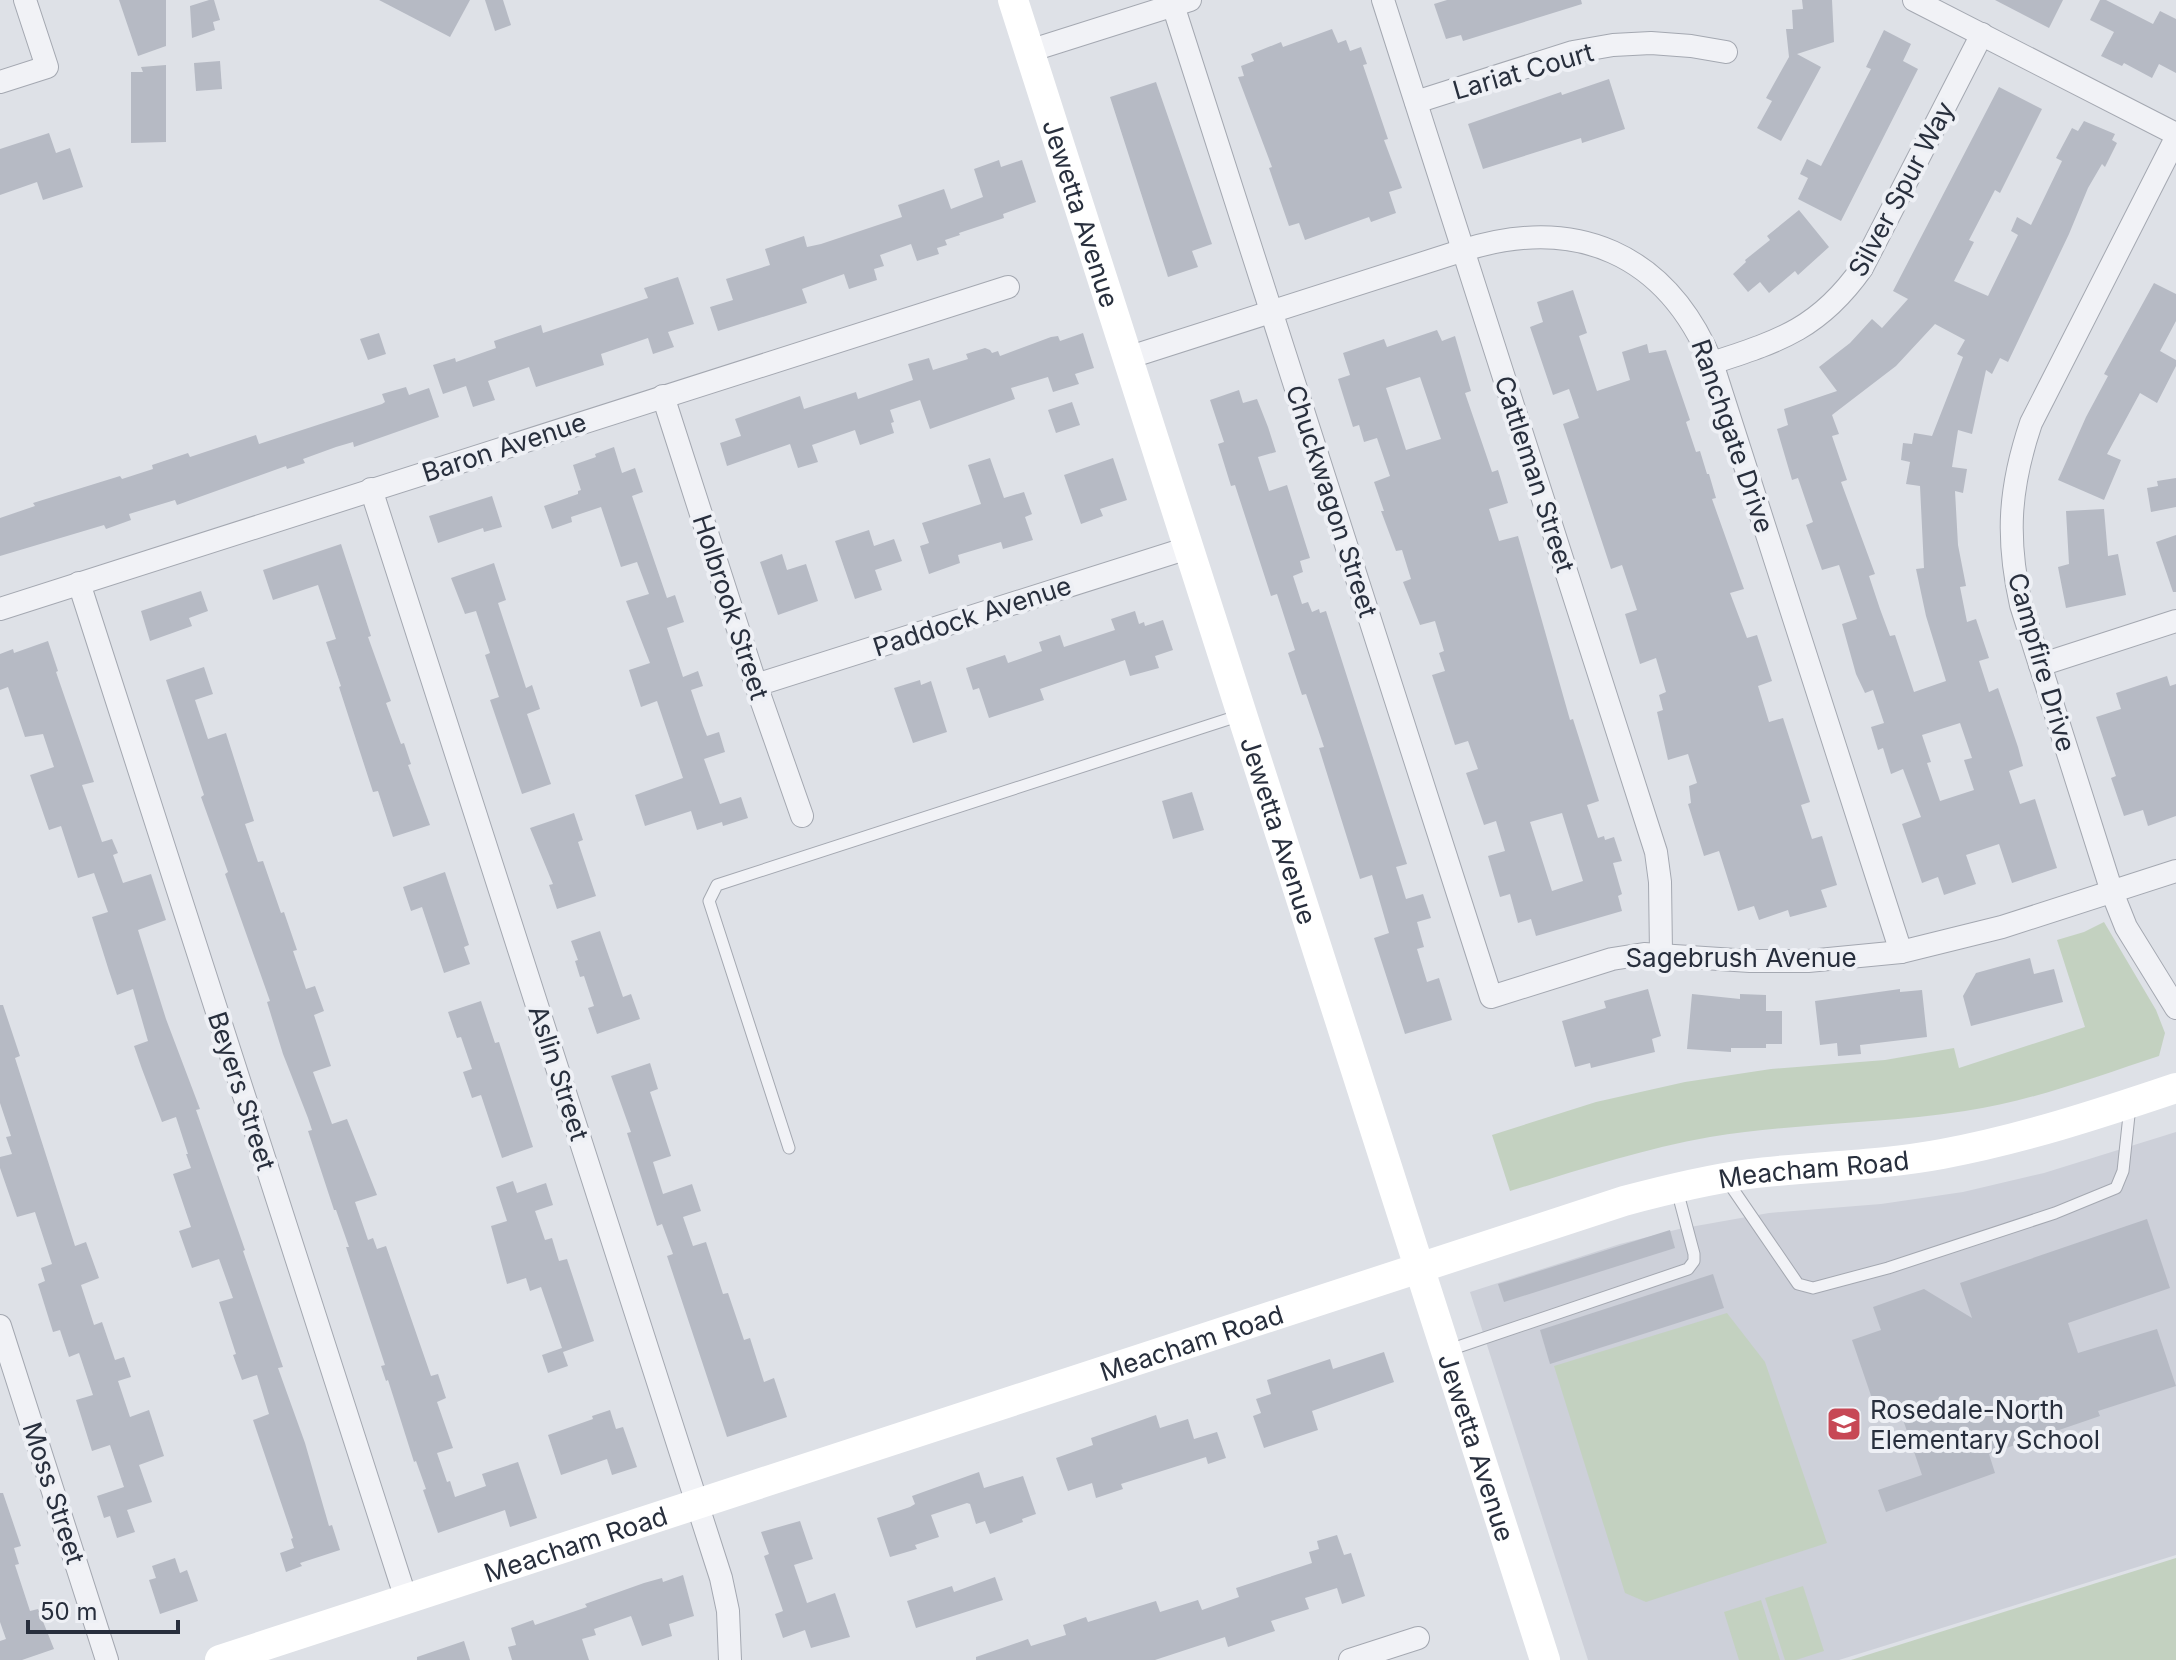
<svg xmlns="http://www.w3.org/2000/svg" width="2176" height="1660" viewBox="0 0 2176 1660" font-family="Inter,sans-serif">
<rect width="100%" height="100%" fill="#dee1e7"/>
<path fill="#cdd0d9" d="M2176 1132V1555L1839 1660H1588L1470 1292 1620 1244 1679 1229 1769 1213 1881 1204 1963 1192 2044 1173Z"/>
<g fill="#c3d1c0">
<path d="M2104 922 2156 1010 2165 1033 2159 1056C2095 1077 2032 1101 1965 1111 1881 1124 1795 1123 1710 1137 1642 1149 1576 1171 1510 1191L1492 1135 1596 1102 1685 1082 1771 1069 1885 1060 1954 1048 1959 1068 2085 1027 2057 940 2084 932Z"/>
<path d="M1727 1313 1765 1362 1827 1543 1646 1602 1625 1593 1554 1366Z"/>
<path d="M2176 1558V1660H1851Z"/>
<path d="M1803 1586 1824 1651 1796 1660H1785L1765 1598Z"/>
<path d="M1761 1600 1780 1660H1739L1724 1612Z"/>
</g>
<g fill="#b6bac4" fill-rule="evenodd">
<path d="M119 0H166V46L138 56Z"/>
<path d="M209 0H214L220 20 213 22 215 30 192 38 190 6Z"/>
<path d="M379 0H470L450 37Z"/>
<path d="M485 0H503L511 25 495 31Z"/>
<path d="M1447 0H1581L1582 4 1463 41 1461 35 1446 39 1434 4Z"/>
<path d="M1802 0H1832L1834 42 1797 54 1821 67 1781 141 1757 128 1772 101 1766 98 1789 57 1786 29H1793L1792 10 1803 9Z"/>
<path d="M1995 0H2063L2049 28Z"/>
<path d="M2100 0H2106L2153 24 2160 11 2176 19V73L2159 64 2152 78 2124 63 2122 66 2101 56 2114 32 2090 20Z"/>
<path d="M1332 29 1338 43 1346 40 1350 51 1361 47 1367 64 1363 65 1388 139 1384 140 1402 188 1389 192 1396 213 1371 222 1369 217 1305 240 1299 223 1289 226 1269 168 1272 167 1238 77 1244 76 1241 66 1254 61 1251 54 1281 42 1283 47Z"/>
<path d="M1884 30 1911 44 1903 61 1918 69 1841 221 1798 199 1808 178 1800 174 1807 159 1821 166 1871 69 1866 67Z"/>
<path d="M220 61 222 89 196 91 194 63Z"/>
<path d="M166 65V142L131 143V72H143L141 67Z"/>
<path d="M1609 79 1625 129 1582 143 1581 138 1483 169 1468 124 1561 92 1562 95Z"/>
<path d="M1156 82 1212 244 1192 251 1198 267 1168 277 1110 97Z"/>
<path d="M1999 87 2042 109 2000 193 1995 190 1969 240 1974 242 1954 281 1988 296 2018 235 2011 231 2017 217 2031 225 2062 161 2056 158 2072 128 2078 131 2084 121 2115 134 2112 140 2117 143 2105 167 2102 164 2088 188 2069 234 2008 362 2000 358 1992 374 1986 370 1972 434 1958 430 1952 467 1967 469 1963 493 1955 491 1958 545 1966 586 1960 587 1967 622 1976 619 1989 658 1979 661 1989 692 1998 688 2018 747 2023 766 2009 771 2020 804 2035 799 2057 868 2012 883 1999 844 1966 855 1976 884 1944 895 1938 877 1922 883 1902 824 1921 817 1903 769 1891 774 1883 748 1878 750 1871 727 1884 723 1873 690 1865 693 1856 674 1842 624 1857 619 1839 565 1822 570 1806 525 1813 522 1798 478 1792 480 1777 429 1788 425 1784 409 1837 391 1819 367 1850 343 1872 319 1882 328 1908 299 1893 291ZM1935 324 1965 340 1957 354 1963 357 1932 436 1914 433 1912 444 1903 443 1901 460 1910 462 1906 484 1920 486 1924 568 1916 569 1926 616 1946 681 1914 692 1895 635 1890 636 1880 609 1869 576 1875 574 1841 482 1847 480 1832 436 1839 434 1832 415 1896 366ZM1960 723 1972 758 1964 760 1974 790 1940 801 1927 763 1931 762 1922 735Z"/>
<path d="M49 133 56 153 70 148 83 187 43 200 37 182 0 195V149Z"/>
<path d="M999 160 1001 167 1022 160 1036 202 1003 214 1004 218 959 233 960 235 945 240 947 245 937 248 939 254 917 261 911 244 880 255 884 266 874 269 877 280 849 289 844 274 802 289 807 303 718 331 710 307 733 300 726 279 770 265 765 249 804 236 807 247 821 244 902 217 898 205 944 189 951 209 983 197 974 169Z"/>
<path d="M1799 210 1829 247 1798 275 1795 271 1769 293 1760 282 1748 292 1733 274 1746 262 1745 260 1770 240 1767 236Z"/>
<path d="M678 277 694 324 668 332 674 347 653 354 648 338 601 354 604 365 536 387 529 367 488 381 495 400 473 407 466 386 443 394 433 365 455 358 456 362 496 348 494 341 541 325 543 333 648 298 644 288Z"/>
<path d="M2154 283 2176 294V321L2160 351 2176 360V366L2157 403 2140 393 2107 454 2121 460 2104 500 2058 480 2086 417 2108 376 2104 374Z"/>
<path d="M1573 290 1587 333 1579 336 1597 391 1630 380 1622 352 1647 344 1649 353 1666 350 1690 420 1686 422 1696 452 1700 451 1707 474H1709L1716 498 1712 499 1744 589 1730 593 1747 638 1757 635 1772 681 1758 686 1769 722 1783 718 1810 802 1801 805 1812 839 1822 836 1837 885 1821 890 1827 907 1790 917 1788 910 1759 920 1754 906 1738 911 1719 851 1704 856 1688 804 1691 803 1689 786 1697 783 1688 754 1668 760 1657 712 1663 710 1659 695 1666 692 1656 658 1640 664 1625 614 1637 610 1622 565 1611 569 1563 424 1579 418 1569 389 1553 395 1530 327 1543 322 1537 302Z"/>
<path d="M1437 330 1442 341 1455 336 1471 391 1465 393 1492 472 1498 470 1508 503 1489 509 1499 541 1518 536 1570 720 1573 719 1599 801 1587 805 1598 838 1604 836 1605 840 1614 837 1622 861 1613 863 1622 894 1618 896 1622 911 1536 936 1531 919 1518 923 1510 894 1500 897 1488 856 1505 851 1496 821 1484 825 1466 773 1478 769 1468 741 1455 745 1432 675 1445 671 1439 653 1444 651 1435 621 1420 625 1403 582 1411 579 1402 550 1396 551 1381 511H1384L1374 482 1390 476 1377 438 1364 442 1359 425 1353 427 1338 379 1350 375 1343 353 1384 339 1387 347ZM1420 377 1441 439 1406 450 1386 388ZM1562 813 1583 881 1552 891 1530 822Z"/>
<path d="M379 333 386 354 368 360 360 339Z"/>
<path d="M1083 333 1094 368 1075 374 1079 384 1053 392 1048 377 1011 388 1015 399 930 429 920 400 890 410 894 422 891 423 894 433 860 445 855 430 812 445 818 462 798 468 790 444 727 466 720 443 741 436 735 419 800 396 804 409 856 392 858 399 913 380 908 364 929 358 933 370 968 359 966 354 985 348 990 350 992 353 998 351 1000 356 1051 337 1058 336 1060 341Z"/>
<path d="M406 387 409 395 429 388 439 417 354 447 353 442 336 447 303 459 305 463 287 469 286 466 177 505 175 500 129 514 131 520 106 529 104 525 0 556V518L35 506 33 503 120 476 122 479 153 469 152 465 188 453 190 457 256 435 259 444 382 404 385 402 382 394Z"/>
<path d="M1239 390 1243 403 1257 399 1268 427 1276 452 1258 457 1269 491 1287 485 1310 558 1300 561 1303 572 1293 576 1302 604 1308 602 1312 612 1319 609 1320 613 1326 611 1407 864 1396 867 1406 899 1423 894 1431 918 1417 922 1424 947 1417 949 1427 982 1439 978 1452 1020 1405 1034 1374 938 1389 933 1372 875 1360 879 1319 748 1324 747 1306 694 1302 695 1288 653 1295 650 1277 594 1271 596 1235 485 1231 486 1218 444 1224 442 1210 400Z"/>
<path d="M1072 402 1080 425 1056 433 1048 410Z"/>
<path d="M614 447 622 473 635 468 643 492 632 496 667 598 675 595 684 622 667 628 683 677 698 671 703 686 691 690 703 726 707 736 719 732 725 752 704 759 720 804 741 797 748 818 723 826 722 822 697 830 691 811 645 826 635 795 683 778 657 701 641 707 629 670 650 663 626 601 649 594 637 562 621 567 601 507 571 517 572 522 552 529 544 506 578 494V491L581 490 573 465 596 457 595 454Z"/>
<path d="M990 458 1004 498 1024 492 1032 514 1025 517 1033 540 1003 549 1001 542 958 555 960 563 929 574 920 546 929 543 922 523 981 504 968 465Z"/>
<path d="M1113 458 1127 500 1100 509 1103 516 1081 524 1064 475Z"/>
<path d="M2176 478V507L2151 512 2147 488 2158 486 2157 481Z"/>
<path d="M492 496 502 527 484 532 483 528 438 543 429 516Z"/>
<path d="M2104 509 2108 556 2118 554 2126 595 2066 608 2058 567 2069 564 2066 511Z"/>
<path d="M869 530 874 546 894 539 902 561 875 570 882 590 855 599 835 541Z"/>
<path d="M2176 535V592H2173L2156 542Z"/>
<path d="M341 544 371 636 368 637 391 701 386 703 401 744 404 743 411 764 408 765 430 825 393 837 378 791 373 792 339 687 341 686 326 642 336 639 318 585 273 600 263 570Z"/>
<path d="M782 554 787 570 806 564 818 601 778 615 760 562Z"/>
<path d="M494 563 506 600 498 603 526 688 532 685 540 709 527 714 551 784 522 794 490 700 499 697 485 655 490 653 476 611 465 614 451 578Z"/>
<path d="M201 591 208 611 189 618 192 626 150 641 141 611Z"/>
<path d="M1135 611 1139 624 1144 622 1145 626 1163 620 1173 650 1155 656 1159 668 1130 676 1125 660 1040 689 1044 700 989 718 979 688 973 690 966 668 1005 655 1008 663 1042 651 1039 642 1060 635 1064 647 1115 630 1111 619Z"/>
<path d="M48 641 58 671 56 672 94 782 82 785 102 842 112 839 118 853 113 855 123 883 151 874 166 920 138 930 166 1019 200 1109 196 1110 245 1250 243 1251 283 1367 278 1368 305 1443 329 1526 332 1525 340 1550 300 1563 302 1566 286 1572 280 1553 294 1548 291 1539 293 1538 253 1420 269 1414 257 1375 242 1380 233 1355 236 1354 219 1302 233 1298 219 1259 192 1268 179 1231 191 1227 173 1174 191 1168 186 1154H188L176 1117 162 1122 142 1069 134 1046 148 1041 133 989 117 995 109 971 92 917 108 912 94 873 78 878 61 826 49 830 30 775 54 767 43 734 25 737 8 687 0 690V654L13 649 14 653Z"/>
<path d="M204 667 213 694 195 700 208 739 226 733 254 821 245 824 258 862 263 861 281 913 284 912 297 950 293 951 306 989 315 986 324 1011 314 1015 331 1066 313 1072 332 1124 347 1119 377 1195 355 1202 368 1240 373 1238 377 1249 386 1246 431 1376 438 1374 446 1398 437 1402 453 1448 437 1453 447 1482 450 1481 455 1497 486 1486 482 1474 518 1462 537 1518 510 1527 505 1510 438 1533 423 1490 426 1489 416 1461 414 1462 388 1380 386 1381 381 1366 385 1365 346 1247H349L336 1210H334L308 1131 312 1130 308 1118 283 1054 267 1002 270 1001 225 874 228 872 201 797 204 795 166 680Z"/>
<path d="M2167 676 2170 686 2176 684V816L2148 826 2143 810 2124 816 2111 778 2116 776 2096 717 2121 709 2116 693Z"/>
<path d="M920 680 921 685 931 681 947 732 913 743 894 688Z"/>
<path d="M1192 792 1204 830 1173 839 1162 801Z"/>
<path d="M574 813 583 840 578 842 596 896 557 909 549 885 553 884 530 828Z"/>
<path d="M445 872 469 945 464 947 470 964 444 973 422 907 411 911 403 887Z"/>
<path d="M600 931 623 997 631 994 640 1019 597 1034 588 1008 594 1006 584 976 580 977 575 961 578 960 571 941Z"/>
<path d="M2030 958 2034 974 2054 969 2063 1002 1971 1026 1963 996 1976 973Z"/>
<path d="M1648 989 1661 1036 1652 1039 1655 1052 1591 1068 1590 1063 1575 1067 1562 1021 1606 1008 1604 1001Z"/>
<path d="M1900 989V992L1922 990 1927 1037 1860 1045 1861 1054 1838 1056 1837 1043 1820 1045 1815 1001Z"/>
<path d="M1692 994 1740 999V994L1766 995V1011H1782V1044H1766V1048H1731V1052L1687 1049Z"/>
<path d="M481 1001 495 1043 499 1042 533 1147 502 1158 481 1095 472 1098 463 1072 472 1069 461 1037 457 1038 448 1012Z"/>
<path d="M0 1005H3L20 1056 15 1058 75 1246 86 1242 99 1278 81 1285 94 1325 102 1322 115 1360 124 1357 131 1377 118 1381 130 1417 149 1410 164 1456 139 1465 152 1502 127 1510 135 1532 117 1538 110 1516 104 1518 97 1496 124 1487 110 1445 92 1451 76 1400 93 1395 79 1353 69 1357 60 1330 53 1332 38 1284 45 1281 41 1268 52 1264 35 1212 17 1217 0 1168V1157L12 1154 6 1137 11 1136 0 1103Z"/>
<path d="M650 1063 658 1089 650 1092 671 1156 653 1162 663 1194 692 1184 701 1211 683 1217 693 1246 706 1242 723 1294 728 1293 744 1340 750 1338 764 1382 774 1378 787 1417 727 1437 667 1256 673 1254 662 1224 657 1226 627 1133 631 1132 611 1076Z"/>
<path d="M513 1181 517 1193 546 1183 553 1205 535 1211 545 1240 552 1238 559 1261 567 1259 594 1341 563 1352 568 1366 548 1373 542 1355 562 1348 541 1287 530 1291 526 1278 507 1284 491 1226 507 1221 496 1187Z"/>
<path d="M2147 1219 2170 1288 2068 1323 2078 1353 2157 1329 2176 1386 2098 1411 2100 1416 1989 1454 1995 1473 1886 1512 1878 1490 1922 1475 1899 1408 1878 1416 1852 1340 1881 1330 1873 1307 1924 1289 1972 1318 1960 1283Z"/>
<path d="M1670 1230 1675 1248 1504 1302 1498 1284Z"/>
<path d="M1713 1274 1724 1308 1550 1364 1540 1330Z"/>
<path d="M1384 1352 1394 1382 1312 1411 1318 1430 1264 1448 1253 1416 1261 1413 1256 1399 1271 1394 1267 1380 1330 1359 1333 1369Z"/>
<path d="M610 1410 616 1429 623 1427 637 1467 612 1475 607 1459 561 1475 548 1435 593 1419 592 1416Z"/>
<path d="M1156 1415 1160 1428 1188 1419 1194 1439 1217 1432 1226 1458 1208 1464 1206 1457 1121 1484 1123 1489 1096 1498 1092 1483 1068 1491 1056 1458 1093 1445 1091 1438Z"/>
<path d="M979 1472 984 1488 1023 1476 1036 1514 1022 1519 1023 1522 990 1534 985 1521 976 1524 970 1504 967 1503 931 1515 939 1537 915 1545 917 1549 890 1557 877 1518 910 1507 915 1504 912 1496Z"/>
<path d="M0 1493H3L21 1546 14 1548 19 1564 15 1565 30 1611 38 1609 54 1649 22 1660H0V1641L6 1639 0 1622Z"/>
<path d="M800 1521 813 1559 794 1565 807 1603 835 1593 850 1637 811 1648 805 1630 783 1638 775 1614 783 1611 764 1556 769 1554 761 1532Z"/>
<path d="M1337 1535 1344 1555 1351 1553 1365 1596 1342 1604 1337 1588 1305 1598 1309 1609 1271 1621 1275 1631 1228 1647 1225 1637 1155 1660H976V1657L1028 1639 1031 1646 1066 1635 1063 1625 1086 1617 1088 1622 1156 1601 1160 1612 1198 1600 1202 1610 1239 1597 1236 1588 1312 1563 1309 1552 1319 1549 1317 1541Z"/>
<path d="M175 1558 180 1573 187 1570 198 1601 160 1614 149 1580 156 1578 152 1566Z"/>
<path d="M683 1575 694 1616 669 1624 672 1636 642 1646 631 1616 594 1629 596 1635 582 1639 589 1660H512L508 1647 516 1645 511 1628 533 1620 535 1625 587 1607 585 1604 644 1583 662 1578 663 1582Z"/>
<path d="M995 1577 1003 1600 916 1628 907 1601 952 1586 954 1592Z"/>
<path d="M464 1641 470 1660H417V1657Z"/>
</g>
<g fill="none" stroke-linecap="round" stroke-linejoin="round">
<defs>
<g id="lane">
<path d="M789 1148 709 901 717 885 1241 715"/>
<path d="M1726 1179 1798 1284 1813 1288 1888 1268 2055 1213 2116 1188 2123 1171 2130 1106"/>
<path d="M1446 1351 1688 1269 1694 1261V1254L1677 1190"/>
</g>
<g id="street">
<path d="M1383 0 1656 852 1660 882 1661 953"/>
<path d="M1914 0 2176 134"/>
<path d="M1173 5 1491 997 1612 959 1644 954 1750 961H1808L1901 952 2002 927 2176 871"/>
<path d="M1029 51 1190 0"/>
<path d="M0 82 47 67 25 0"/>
<path d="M1416 102 1573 52 1613 45 1651 43 1691 46 1726 52"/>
<path d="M2176 138 2031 423C2009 488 2006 538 2021 605L2112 892 2126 927 2176 1008"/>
<path d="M1127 358 1464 250C1576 215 1666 253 1712 363L1901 952"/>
<path d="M1712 363C1779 341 1819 329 1862 268L1982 34"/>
<path d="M663 396 756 685 802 816"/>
<path d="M371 489 721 1578 728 1611 730 1660"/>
<path d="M79 583 406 1599"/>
<path d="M0 609 1008 287"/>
<path d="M2040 665 2176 621"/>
<path d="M756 685 1188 548"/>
<path d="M0 1326 107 1660"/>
<path d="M1350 1660 1418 1638"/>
</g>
</defs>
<use href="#lane" stroke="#a4a8b1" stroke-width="13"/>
<use href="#street" stroke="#a4a8b1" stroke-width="24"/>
<use href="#lane" stroke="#f1f2f6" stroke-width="11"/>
<use href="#street" stroke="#f1f2f6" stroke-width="22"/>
<g stroke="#fff" stroke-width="30">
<path id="s1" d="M1013 0 1545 1660"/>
<path id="s2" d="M220 1660 1624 1201C1665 1190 1706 1180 1749 1174 1813 1166 1878 1166 1942 1154 2022 1139 2099 1114 2176 1088"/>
</g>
</g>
<defs>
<symbol id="school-square" viewBox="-11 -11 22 22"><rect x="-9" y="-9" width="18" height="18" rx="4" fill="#c74855" stroke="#eef0f5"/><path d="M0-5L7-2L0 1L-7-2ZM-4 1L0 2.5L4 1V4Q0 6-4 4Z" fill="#fff"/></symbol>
</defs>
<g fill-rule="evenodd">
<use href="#school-square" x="1824" y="1404" width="40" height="40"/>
</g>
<g text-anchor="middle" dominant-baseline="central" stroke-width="8" stroke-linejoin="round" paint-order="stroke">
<g font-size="26" fill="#282f3d" stroke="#eef0f5">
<text transform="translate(1523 71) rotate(-16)">Lariat Court</text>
<text transform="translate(1901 189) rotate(-62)">Silver Spur Way</text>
<text stroke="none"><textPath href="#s1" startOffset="224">Jewetta Avenue</textPath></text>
<text transform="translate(1733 436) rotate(71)">Ranchgate Drive</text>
<text transform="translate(504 447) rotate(-18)">Baron Avenue</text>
<text transform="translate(1535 474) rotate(72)">Cattleman Street</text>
<text transform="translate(1332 501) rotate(72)">Chuckwagon Street</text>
<text transform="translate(731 607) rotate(72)">Holbrook Street</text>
<text transform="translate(972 616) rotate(-18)">Paddock Avenue</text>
<text transform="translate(2042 662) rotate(74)">Campfire Drive</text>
<text stroke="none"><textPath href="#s1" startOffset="872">Jewetta Avenue</textPath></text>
<text x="1741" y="957">Sagebrush Avenue</text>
<text transform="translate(559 1073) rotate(72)">Aslin Street</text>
<text transform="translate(242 1091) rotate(72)">Beyers Street</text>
<text stroke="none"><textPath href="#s2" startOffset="1670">Meacham Road</textPath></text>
<text stroke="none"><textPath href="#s2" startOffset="1022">Meacham Road</textPath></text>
<text stroke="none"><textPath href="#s1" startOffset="1520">Jewetta Avenue</textPath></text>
<text transform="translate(54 1493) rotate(72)">Moss Street</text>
<text stroke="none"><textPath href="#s2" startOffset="374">Meacham Road</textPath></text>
</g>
<g font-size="26" fill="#282f3d" stroke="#eef0f5" text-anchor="start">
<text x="1870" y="1409">Rosedale-North<tspan x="1870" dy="30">Elementary School</tspan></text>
</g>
</g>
<path d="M28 1620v12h150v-12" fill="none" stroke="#282f3d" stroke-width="4"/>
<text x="40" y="1620" font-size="24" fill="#282f3d" stroke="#eef0f5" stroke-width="6" paint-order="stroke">50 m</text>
</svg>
